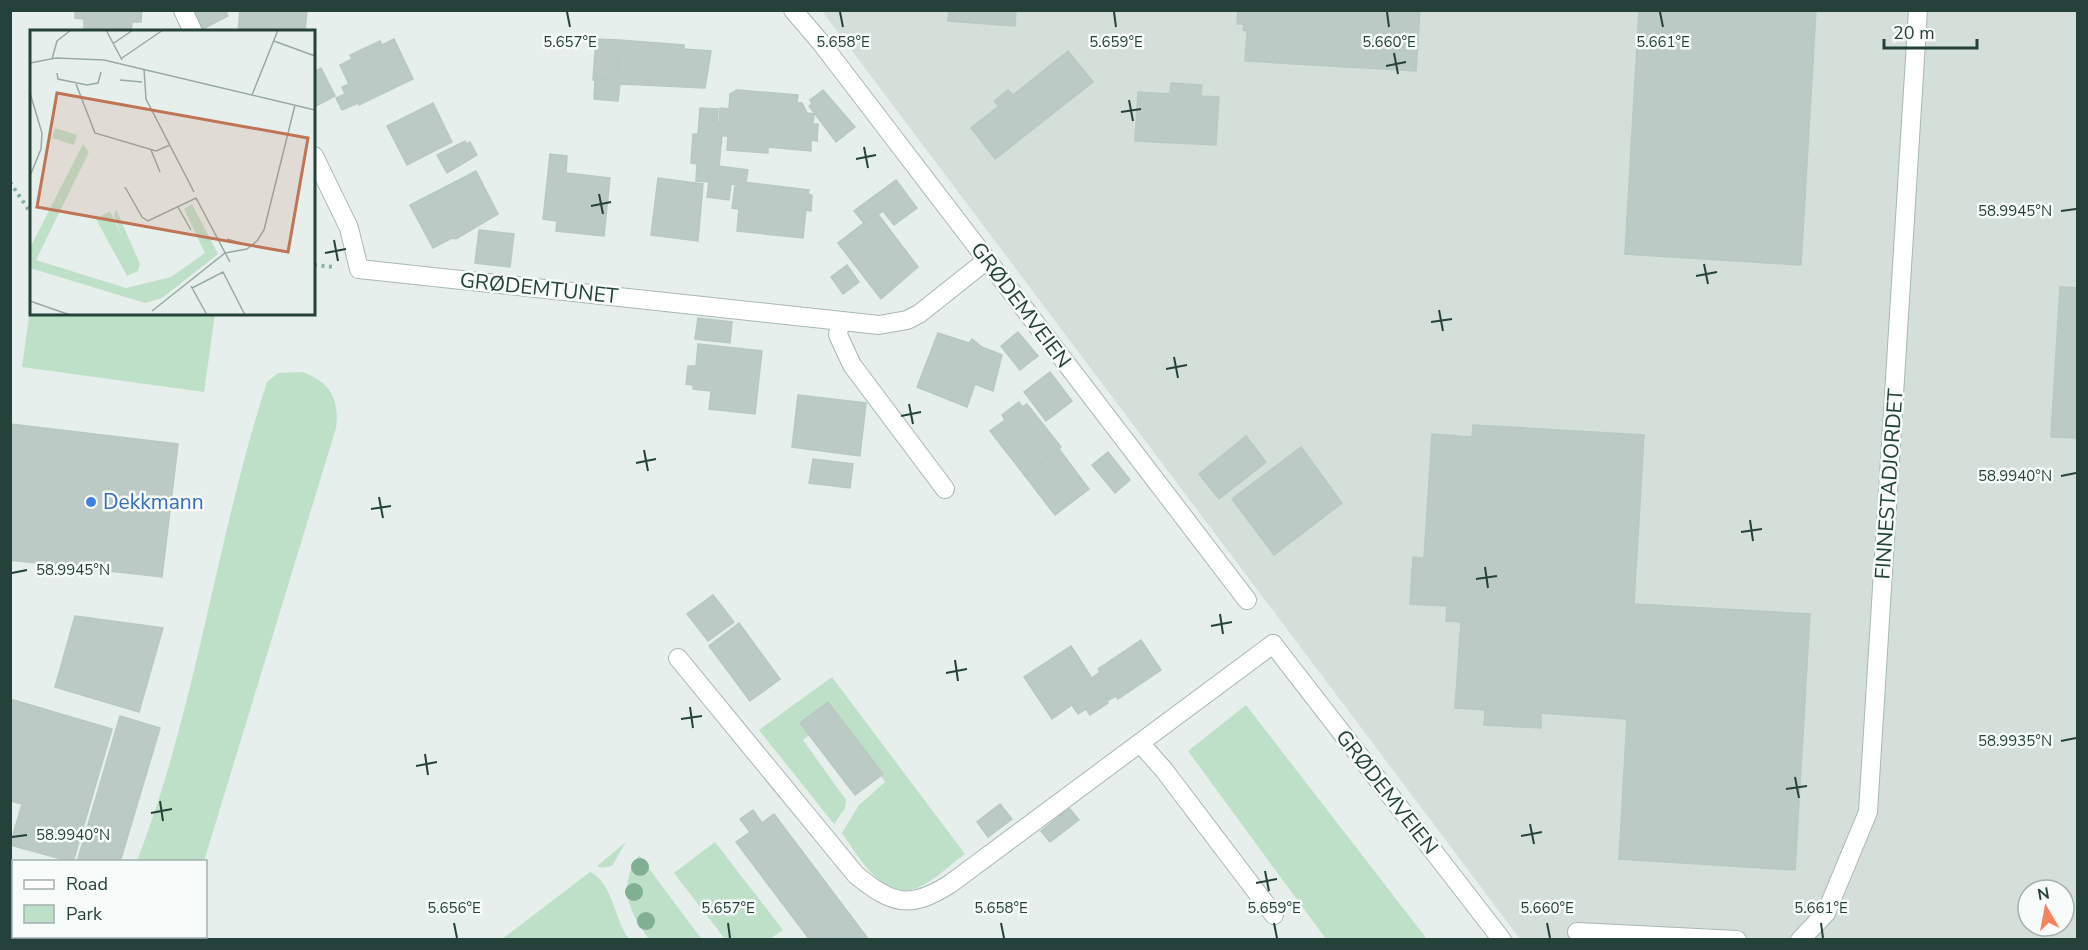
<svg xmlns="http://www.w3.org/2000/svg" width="2088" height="950" viewBox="0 0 2088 950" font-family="'Nunito Sans',sans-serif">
<rect width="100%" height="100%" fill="#e6efeb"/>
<path fill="#d4dfda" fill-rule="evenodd" d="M822 11H2077V939H1520ZM2028 890H2064V926H2028Z"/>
<g fill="#bfe0c8">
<path d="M31 302 32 314H215L204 392 22 367Z"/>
<path d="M302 372C330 381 340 400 336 428L204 861H137C197 706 216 539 267 382L278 373Z"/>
<path d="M832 677 965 854C949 865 930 886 910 890 880 896 856 853 842 833L859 805 885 782 880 775 883 774 829 702 809 735 803 740 846 800 845 808 834 824 759 730Z"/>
<path d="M1246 705 1427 939H1326L1188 751Z"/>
<path d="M626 842 612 866 602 868 597 866Z"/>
<path d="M715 842 783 930 770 939H725L674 873Z"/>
<path d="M639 855 694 929 702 939H649C629 912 617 886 639 855Z"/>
<path d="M590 872C613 883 614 919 629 939H502Z"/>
<path d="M107 936H181V937L180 940 106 939Z"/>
</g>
<g fill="#bbcac4" stroke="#b8c9c2" stroke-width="1.5">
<path d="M75 10H142L141 22H132L131 32H84V19L75 18Z"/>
<path d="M193 10H225L228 16 203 29Z"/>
<path d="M240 10H307L305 32H238Z"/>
<path d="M949 10H1016L1015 26 948 21Z"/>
<path d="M1238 10H1420L1416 71 1245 61 1247 31 1243 30 1244 24H1237Z"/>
<path d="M1639 10H1816L1801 265 1625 254Z"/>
<path d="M394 39 413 79 359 105 358 103 342 110 336 98 345 94 342 87 349 84 340 65 352 59 350 55 380 41 382 45Z"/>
<path d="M596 39 619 40 616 80H593Z"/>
<path d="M619 40 684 45V49L711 51 705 88 620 84 618 101 594 99 595 78 616 80Z"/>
<path d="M1068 51 1093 82 995 159 971 128 999 106 994 101 1008 90 1013 95Z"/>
<path d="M321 68 335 96 314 107V72Z"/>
<path d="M1171 83 1202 85 1201 96 1219 97 1216 145 1135 141 1138 92 1170 94Z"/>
<path d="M737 90 798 95 797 103H802L807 113 814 114 813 124H818L817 141 811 140V151L768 147V153L727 150 728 136H722L719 166 691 163 693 134H698L700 108 718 109 717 123H719L720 108 729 109 730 94Z"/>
<path d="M823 90 855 127 836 142 809 106 812 104 810 100Z"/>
<path d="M433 103 452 142 407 165 387 126Z"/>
<path d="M465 141 466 144 470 142 477 155 447 173 437 155Z"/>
<path d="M550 154 567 156 566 173 610 178 604 236 556 231 557 221 543 219Z"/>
<path d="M697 164 711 166 709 182 696 181Z"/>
<path d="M711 165 748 170 746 182 742 185 731 184 729 200 707 197Z"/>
<path d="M476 171 498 214 456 239 452 238 433 248 410 205Z"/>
<path d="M658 178 703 184 698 241 651 235Z"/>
<path d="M896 180 917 208 894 225 883 211 864 223 854 211Z"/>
<path d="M743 182 809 190 808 194 812 195 811 211 806 210 803 238 737 231 739 209 732 208 735 186H742Z"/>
<path d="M877 213 918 267 881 299 838 243Z"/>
<path d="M479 230 514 234 510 267 475 263Z"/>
<path d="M847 265 859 282 843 294 831 277Z"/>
<path d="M2060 287 2078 288V438L2051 437Z"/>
<path d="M698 318 732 322 730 343 695 339Z"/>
<path d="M1018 332 1038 356 1020 370 1001 346Z"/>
<path d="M938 333 969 343 972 339 982 347 1002 355 993 391 975 384 967 407 917 387Z"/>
<path d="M698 344 762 351 755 414 709 409 711 391 693 389V385L686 384 688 366H696Z"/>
<path d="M1050 372 1072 401 1046 421 1024 392Z"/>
<path d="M798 395 866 403 860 456 792 447Z"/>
<path d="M1019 402 1022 407 1027 404 1061 447 1025 476 990 431 1005 420 1002 415Z"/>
<path d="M10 424 178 444 162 577 10 560Z"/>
<path d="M1473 425 1644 435 1634 604 1810 614 1795 870 1619 859 1627 719 1541 713V728L1484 725 1485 710 1455 708 1461 622 1446 621 1447 606 1410 604 1413 557 1424 558 1432 434 1472 437Z"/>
<path d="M1246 436 1266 462 1219 499 1199 474Z"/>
<path d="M1301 447 1342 503 1274 555 1232 499Z"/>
<path d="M1059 449 1089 489 1055 515 1025 476Z"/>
<path d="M1108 452 1130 480 1115 493 1092 465Z"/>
<path d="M813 459 853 464 850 488 809 483Z"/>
<path d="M713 595 734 622 708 641 687 614Z"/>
<path d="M75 616 163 628 139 712 55 687Z"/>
<path d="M739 623 780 679 750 701 709 646Z"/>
<path d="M1141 640 1161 670 1118 699 1116 696 1107 701 1092 678 1100 672 1098 669Z"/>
<path d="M1071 646 1108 703 1090 715 1086 709 1078 714 1072 705 1052 719 1024 677Z"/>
<path d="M10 699 112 729 73 862 10 845 22 804 10 801Z"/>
<path d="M828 702 883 774 855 795 800 723Z"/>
<path d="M120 716 160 728 120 862H77Z"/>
<path d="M1000 804 1012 819 988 837 977 822Z"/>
<path d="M1069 808 1079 820 1050 842 1041 831Z"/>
<path d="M753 810 762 823 774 814 869 940H810L736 842 750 832 740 819Z"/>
<path d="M10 924H14V936H54L64 940H10Z"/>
</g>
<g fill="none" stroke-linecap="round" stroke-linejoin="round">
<defs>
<g id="lane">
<path d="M678 658 856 875C892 904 909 910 950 884L1273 644"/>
<path d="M1140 743 1164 770 1274 915"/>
<path d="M1577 932 1737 940"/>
</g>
<g id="street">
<path d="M183 10 193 32"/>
<path d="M793 10 822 44 1247 600"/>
<path d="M314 156 349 228 359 269 879 325 907 320 919 314 987 260"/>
<path d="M840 321 838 335 852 365 945 489"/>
<path d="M1273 644 1502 940"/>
<path d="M1800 940 1826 913 1868 812 1918 10"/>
</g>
</defs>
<use href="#lane" stroke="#a8b8b2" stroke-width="20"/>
<use href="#street" stroke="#a8b8b2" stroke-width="20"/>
<g stroke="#86b3a5" stroke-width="4" stroke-dasharray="3 4.5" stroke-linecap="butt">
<path d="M10 182 32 215"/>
<path d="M314 265 334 267"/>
</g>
<use href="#lane" stroke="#fff" stroke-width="18"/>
<use href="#street" stroke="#fff" stroke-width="18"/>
</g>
<g fill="#80af93">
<circle cx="640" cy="867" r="9"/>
<circle cx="634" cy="892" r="9"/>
<circle cx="646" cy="921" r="9"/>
</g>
<path fill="none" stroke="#24423a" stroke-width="2" d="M567 12 570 27M840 12 843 27M1114 12 1116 27M1387 12 1389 27M1660 12 1663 27M1394 53 1398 74M1386 66 1406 62M1129 100 1133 121M1121 112 1141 109M864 147 868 168M856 159 876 155M599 194 603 214M591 206 611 202M2061 211 2076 209M334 240 338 261M325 253 346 249M1704 264 1708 284M1696 276 1717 272M1439 310 1443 331M1431 322 1452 319M1174 357 1178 378M1166 369 1187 365M909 404 913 424M901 416 921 412M644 450 648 471M636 463 656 459M2061 476 2076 473M379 497 383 518M371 509 391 506M1750 520 1753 541M1741 532 1762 529M1485 567 1488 588M12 573 27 570M1476 579 1497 576M1220 614 1223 634M1211 626 1232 622M955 660 958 681M946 673 967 669M690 707 693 728M681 719 702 716M2061 741 2076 738M425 754 428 775M416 766 437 762M1795 777 1799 798M1786 789 1807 786M160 801 163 821M151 813 172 809M1530 824 1534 844M1521 836 1542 832M12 837 27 835M1265 871 1269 891M1256 883 1277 879M454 923 457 938M728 923 730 938M1001 923 1004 938M1274 923 1277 938M1547 923 1550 938M1821 923 1823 938"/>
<circle fill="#3f7fe0" stroke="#f7fbf9" stroke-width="2" cx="91" cy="502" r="6"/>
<g text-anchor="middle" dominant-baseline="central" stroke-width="5" stroke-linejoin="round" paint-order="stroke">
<g font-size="21" fill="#24423a" stroke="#f7fbf9">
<text transform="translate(539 288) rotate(6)">GRØDEMTUNET</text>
<text transform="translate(1021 305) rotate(53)">GRØDEMVEIEN</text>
<text transform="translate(1889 484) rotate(-86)">FINNESTADJORDET</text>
<text transform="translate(1387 792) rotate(52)">GRØDEMVEIEN</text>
</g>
<g font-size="21" fill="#366cbe" stroke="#f7fbf9" text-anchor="start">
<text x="103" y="502">Dekkmann</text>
</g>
</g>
<g transform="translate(30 30)">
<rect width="285" height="285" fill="#e6efeb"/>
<path d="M25 98 47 105 44 115 22 108ZM53 114 59 122 6 230 96 258 141 247 175 223 154 179 162 174 188 224 132 268 115 273 0 238V218ZM86 179 110 234 108 241 97 246 66 189 80 181 92 206 84 186Z" fill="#bfe0c8"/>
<path fill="none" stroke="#98aaa4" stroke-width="1.5" d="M76 0 92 30M244 11 285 26M84 13 103 0M92 28 133 0M22 29 27 11 41 0M0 33 26 28 74 30 285 80M114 39 116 69 164 162M27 43 28 49 57 55 68 53 71 42M90 50 112 52M46 54 65 103 126 121 140 115M0 63 12 103 11 119 0 146M222 65 248 0M121 120 130 142M95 157 112 187 118 191 166 168 200 232M148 177 161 200M197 209 221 216M161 256 177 285M162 258 193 242 215 285M0 271 40 285M122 281 195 223 217 219 227 211 234 200 265 75"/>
<path fill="#c07456" fill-opacity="0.15" stroke="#c07456" stroke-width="3" d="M27 63 278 108 258 222 7 177Z"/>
<rect width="285" height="285" fill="none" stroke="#24423a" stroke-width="3"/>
</g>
<g font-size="15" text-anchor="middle" fill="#24423a" stroke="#f7fbf9" stroke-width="5" stroke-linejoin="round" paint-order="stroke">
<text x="570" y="47">5.657°E</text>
<text x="843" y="47">5.658°E</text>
<text x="1116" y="47">5.659°E</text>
<text x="1389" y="47">5.660°E</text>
<text x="1663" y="47">5.661°E</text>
<text x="2015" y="216">58.9945°N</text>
<text x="2015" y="481">58.9940°N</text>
<text x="73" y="575">58.9945°N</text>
<text x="2015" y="746">58.9935°N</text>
<text x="73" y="840">58.9940°N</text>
<text x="454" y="913">5.656°E</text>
<text x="728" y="913">5.657°E</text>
<text x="1001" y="913">5.658°E</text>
<text x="1274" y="913">5.659°E</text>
<text x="1547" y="913">5.660°E</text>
<text x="1821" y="913">5.661°E</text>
</g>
<rect width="2088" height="950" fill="none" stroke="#24423a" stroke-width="24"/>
<rect x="12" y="860" width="195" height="78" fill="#f7fbf9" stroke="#a3b1ad" stroke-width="1.5"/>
<rect x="24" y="880" width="30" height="9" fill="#ffffff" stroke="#a3b1ad" stroke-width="1.5"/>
<text x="66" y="890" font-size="18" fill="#24423a">Road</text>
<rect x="24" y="905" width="30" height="18" fill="#bfe0c8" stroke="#a3b1ad" stroke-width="1.5"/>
<text x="66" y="920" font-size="18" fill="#24423a">Park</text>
<g transform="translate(2046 908) rotate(350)"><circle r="28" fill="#f7fbf9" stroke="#a3b1ad" stroke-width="1.5"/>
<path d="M0-4.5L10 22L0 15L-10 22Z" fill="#f4845f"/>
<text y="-9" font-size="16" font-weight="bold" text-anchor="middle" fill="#24423a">N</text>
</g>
<path d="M1884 39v9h93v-9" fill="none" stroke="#24423a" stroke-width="3"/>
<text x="1893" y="39" font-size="18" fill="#24423a" stroke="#f7fbf9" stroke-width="4.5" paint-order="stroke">20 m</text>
</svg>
